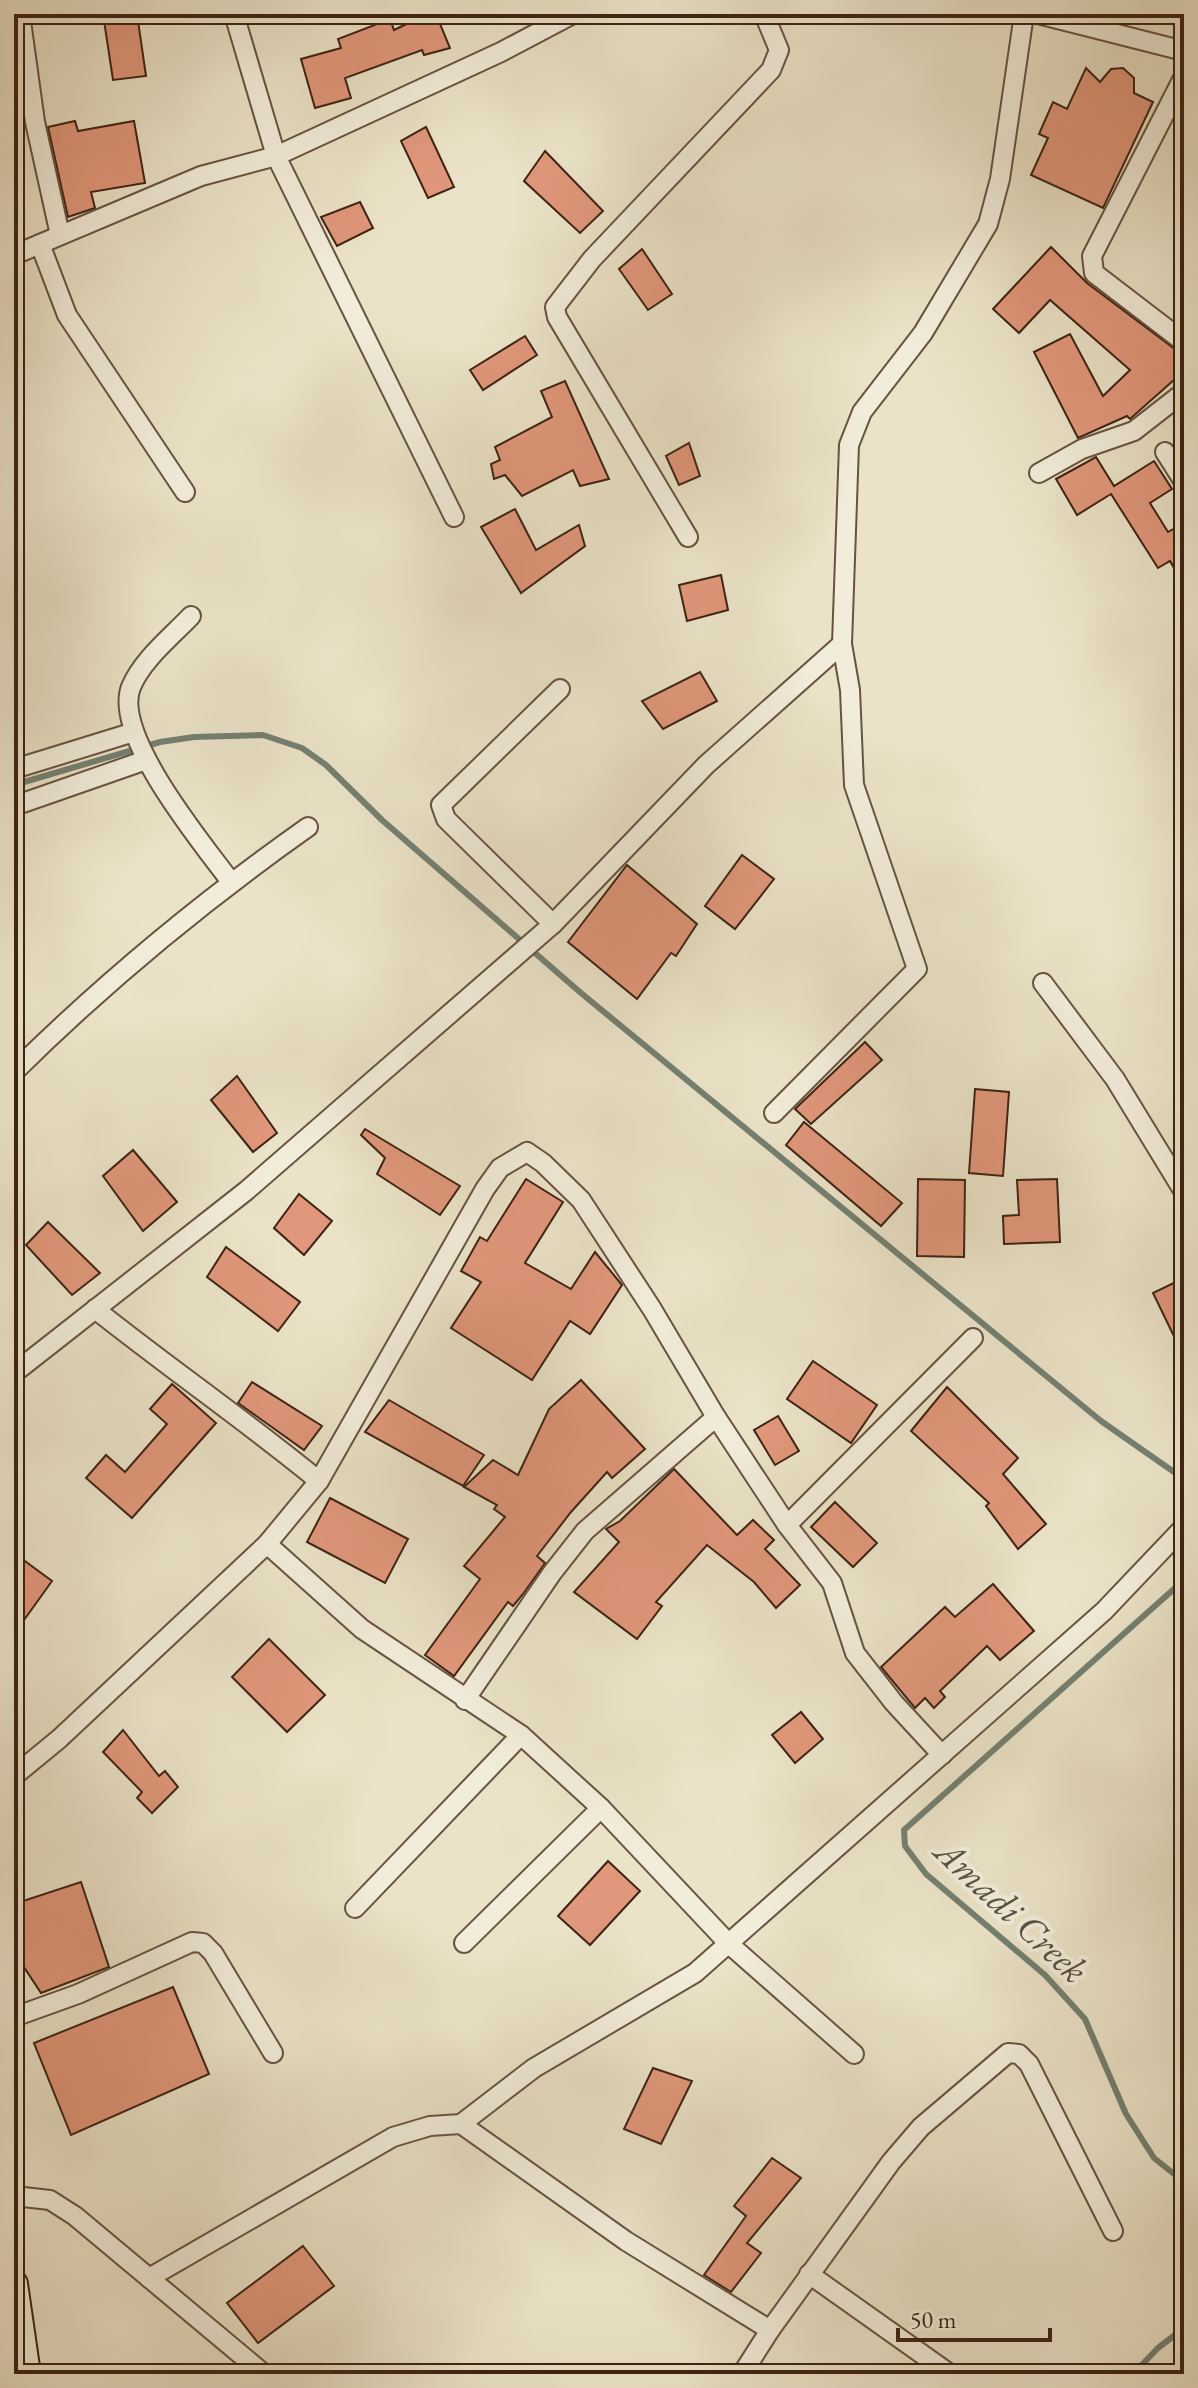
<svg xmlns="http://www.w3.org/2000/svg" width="1198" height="2388" viewBox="0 0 1198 2388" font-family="'EB Garamond',serif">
<rect width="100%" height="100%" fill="#ebe3c8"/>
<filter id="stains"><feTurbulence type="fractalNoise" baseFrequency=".0025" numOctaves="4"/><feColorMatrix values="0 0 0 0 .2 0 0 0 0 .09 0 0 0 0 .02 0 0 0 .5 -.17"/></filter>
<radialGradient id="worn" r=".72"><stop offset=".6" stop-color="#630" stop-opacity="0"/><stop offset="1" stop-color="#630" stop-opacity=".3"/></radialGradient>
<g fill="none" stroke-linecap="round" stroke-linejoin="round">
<g stroke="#748072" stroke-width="6">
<path d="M14 785 160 742 194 737 263 735 302 748 326 765 382 820 581 993 1101 1421 1184 1479"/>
<path d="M1184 1580 904 1830 905 1846 926 1874 1045 1975 1085 2019 1126 2114 1154 2158 1184 2182"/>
<path d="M1133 2374 1158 2348 1184 2328"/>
</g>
</g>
<g fill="#e1977b" stroke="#3d2313" stroke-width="2">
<path d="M103 14H137L146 76 113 80Z"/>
<path d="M427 14H436L450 48 424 55 422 50 345 78 351 98 315 108 301 59 341 48 338 39 390 19 394 30Z"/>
<path d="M1086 68 1100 82 1111 69 1123 68 1134 78V93L1153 102 1103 208 1031 175 1048 138 1039 134 1053 102 1067 109Z"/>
<path d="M75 121 78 131 134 121 145 183 91 192 95 208 68 217 48 127Z"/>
<path d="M426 127 454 187 428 198 401 141Z"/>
<path d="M545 151 603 211 580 233 524 181Z"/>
<path d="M360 202 373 228 337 246 321 217Z"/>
<path d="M1051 247 1087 283 1184 356V371L1130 419 1127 416 1078 438 1034 352 1070 334 1103 396 1130 370 1050 300 1019 333 993 309Z"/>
<path d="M642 249 672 294 648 310 619 269Z"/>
<path d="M525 336 537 355 483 390 470 370Z"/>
<path d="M565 381 609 479 580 486 573 470 522 496 505 475 494 479 491 464 500 460 495 447 552 417 541 391Z"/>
<path d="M689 443 700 476 679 485 666 456Z"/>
<path d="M1096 457 1114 486 1154 461 1172 489 1150 503 1168 532 1184 523V586L1170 561 1158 568 1111 494 1077 515 1056 479Z"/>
<path d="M515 509 536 550 579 525 585 546 521 593 481 527Z"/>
<path d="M721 575 728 610 687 621 679 585Z"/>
<path d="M700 672 717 701 663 729 642 701Z"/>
<path d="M742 855 774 879 735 929 705 906Z"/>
<path d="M627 865 697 924 676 956 671 953 637 999 568 942Z"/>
<path d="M865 1042 882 1060 811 1124 795 1109Z"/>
<path d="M237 1076 277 1133 253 1152 211 1100Z"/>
<path d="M975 1089 1009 1092 1003 1176 969 1173Z"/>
<path d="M804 1122 902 1203 881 1226 786 1145Z"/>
<path d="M365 1129 460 1186 440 1215 377 1174 385 1158 361 1135Z"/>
<path d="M133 1150 177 1202 143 1231 103 1176Z"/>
<path d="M526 1179 563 1202 525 1263 571 1289 595 1252 622 1285 590 1334 570 1321 532 1380 451 1328 481 1282 461 1271 480 1237 487 1241Z"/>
<path d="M918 1179 965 1180 964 1257 917 1256Z"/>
<path d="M1057 1179 1060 1242 1004 1244 1003 1216 1019 1215 1017 1180Z"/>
<path d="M299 1194 332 1221 304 1255 274 1228Z"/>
<path d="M48 1222 100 1273 72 1295 26 1245Z"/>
<path d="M226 1247 300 1302 278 1331 207 1277Z"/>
<path d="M1184 1278V1357L1153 1293Z"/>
<path d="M813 1361 877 1405 851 1443 787 1399Z"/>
<path d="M581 1380 645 1449 612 1478 607 1472 571 1512 537 1556 545 1563 523 1594 513 1606 508 1602 454 1676 425 1655 480 1579 464 1566 505 1517 494 1509 497 1505 464 1487 493 1460 518 1475 549 1409Z"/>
<path d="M252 1382 322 1426 304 1450 238 1403Z"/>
<path d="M172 1384 216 1423 132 1518 86 1478 106 1455 125 1472 167 1424 150 1409Z"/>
<path d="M947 1387 1018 1458 1003 1474 1046 1524 1018 1549 986 1506 989 1503 911 1431Z"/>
<path d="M389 1400 484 1455 463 1486 365 1432Z"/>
<path d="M778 1416 799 1451 775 1465 754 1430Z"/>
<path d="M674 1469 737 1535 753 1520 774 1540 765 1549 800 1585 776 1608 754 1582 707 1545 656 1602 662 1606 637 1639 574 1592 619 1542 606 1529 620 1521Z"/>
<path d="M330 1498 408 1539 385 1583 307 1542Z"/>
<path d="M835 1502 877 1543 853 1567 811 1527Z"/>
<path d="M14 1553 52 1581 14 1634Z"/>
<path d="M993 1584 1034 1631 1000 1660 987 1646 940 1691 945 1697 934 1708 925 1698 915 1708 881 1667 945 1607 955 1617Z"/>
<path d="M269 1639 325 1695 287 1732 232 1677Z"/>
<path d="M801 1712 823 1739 795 1763 772 1735Z"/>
<path d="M123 1730 159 1776 165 1771 178 1787 152 1813 137 1798 142 1792 103 1752Z"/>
<path d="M608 1861 640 1891 590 1945 558 1916Z"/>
<path d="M81 1882 109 1967 41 1993 20 1961 14 1943V1904Z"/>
<path d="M173 1987 209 2074 71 2135 34 2043Z"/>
<path d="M653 2068 692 2081 661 2144 624 2129Z"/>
<path d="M772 2158 801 2178 747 2243 761 2253 731 2292 704 2275 746 2216 734 2206Z"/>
<path d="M303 2246 334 2286 258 2343 227 2303Z"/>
</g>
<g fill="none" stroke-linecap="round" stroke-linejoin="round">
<defs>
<g id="minor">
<path d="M20 14 35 122 60 235"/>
<path d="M234 14 276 156 454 517"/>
<path d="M1038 14 1184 51"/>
<path d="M1184 76 1092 256 1094 273 1184 342"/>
<path d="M40 244 67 315 185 492"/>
<path d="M14 255 201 176 276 156 501 52 573 14"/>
<path d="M1165 452 1184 482"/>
<path d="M1039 473 1082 449 1134 431 1184 392"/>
<path d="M688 537 557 317 555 307 592 259 771 70 779 50 764 14"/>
<path d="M191 616C171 637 142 660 131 687 112 735 203 844 231 882"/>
<path d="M14 769 134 732"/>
<path d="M14 806 146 760"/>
<path d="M553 924 446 819 441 805 560 689"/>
<path d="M1043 983 1115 1079 1184 1192"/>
<path d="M14 1072C105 982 203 901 308 827"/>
<path d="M774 1113 917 969 854 785 850 690 842 644 849 445 862 412 923 333 988 224 1000 179 1024 14"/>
<path d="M95 1309C169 1368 246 1421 319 1481"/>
<path d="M14 1373 246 1191 553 924 706 765 842 644"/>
<path d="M787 1525 973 1338"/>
<path d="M267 1544 362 1629 521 1735 601 1808 729 1944 854 2054"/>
<path d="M465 1700 552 1573 585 1531 716 1417"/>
<path d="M14 1776 59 1739 267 1544 319 1481 485 1189 500 1168 527 1152 543 1163 581 1200 652 1309 716 1417 787 1525 832 1583 855 1653 894 1703 942 1755"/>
<path d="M355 1908 521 1735"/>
<path d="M464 1943 601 1808"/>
<path d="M14 2017 78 1994 192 1942 203 1943 213 1953 273 2053"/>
<path d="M461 2124 626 2241 770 2330"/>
<path d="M14 2196 50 2200 75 2216 264 2374"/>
<path d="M809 2274 950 2374"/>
<path d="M149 2278 393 2137 430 2126 461 2124 534 2068 695 1973 1104 1611 1184 1527"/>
<path d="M742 2374 770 2330 891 2162 921 2127 1008 2053 1019 2054 1029 2064 1113 2231"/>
</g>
<path id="secondary" d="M14 2284 27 2374"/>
</defs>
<use href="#minor" stroke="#685340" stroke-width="22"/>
<use href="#secondary" stroke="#3d2313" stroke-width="30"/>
<use href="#minor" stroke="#f2eddb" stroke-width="18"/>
<use href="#secondary" stroke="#f2eddb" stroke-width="26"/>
</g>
<g text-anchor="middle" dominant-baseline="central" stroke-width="8" stroke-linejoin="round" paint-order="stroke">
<g font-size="38" font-style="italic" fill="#595243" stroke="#f2eddb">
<text transform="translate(1012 1910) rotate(43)">Amadi Creek</text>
</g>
</g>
<rect width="1198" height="2388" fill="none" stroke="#ebe3c8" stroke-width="48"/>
<rect x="16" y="16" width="1166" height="2356" fill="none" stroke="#3d2313" stroke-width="4"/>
<rect x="24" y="24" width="1150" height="2340" fill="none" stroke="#3d2313" stroke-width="2"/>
<path d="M898 2328v12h152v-12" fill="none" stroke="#3d2313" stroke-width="4"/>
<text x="910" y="2328" font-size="24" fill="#3d2313" stroke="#f2eddb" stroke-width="6" paint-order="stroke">50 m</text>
<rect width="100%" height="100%" filter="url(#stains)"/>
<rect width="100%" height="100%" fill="url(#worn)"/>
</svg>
